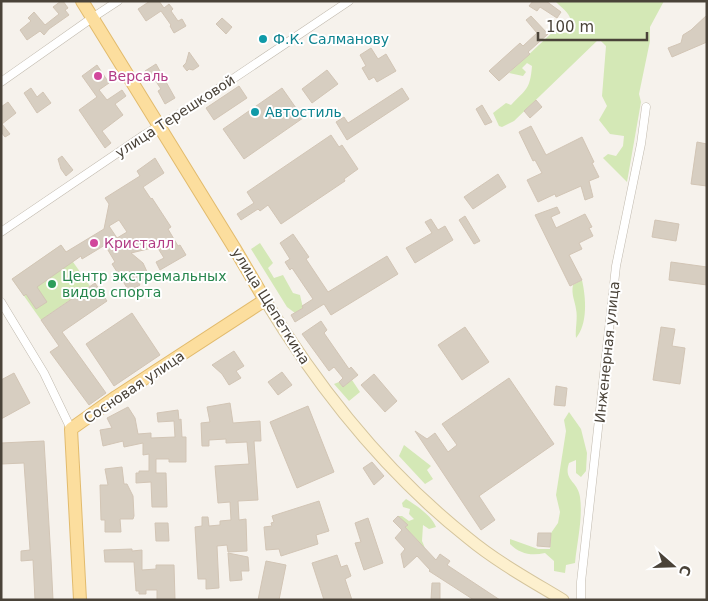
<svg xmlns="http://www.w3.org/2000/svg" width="708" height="601" viewBox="0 0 708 601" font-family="'DejaVu Sans',sans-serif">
<rect width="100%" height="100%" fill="#f6f2ec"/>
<g fill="#d4e8b6">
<path d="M555 1H664L650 27V41L639 94 641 102 627 182 603 158 608 154 616 156 623 146 624 136 610 134 599 120 607 106 602 96 606 46 599 39 514 121 502 127 499 126 493 113 506 103 511 105C526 89 530 90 532 66L527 63 522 68 526 72 523 76 509 73 555 30 565 33 570 31C574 15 566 12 555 1Z"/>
<path d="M260 243 273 263 268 268 274 278 283 275 293 293 300 295 303 308 295 313 287 307 251 249Z"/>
<path d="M61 245 90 286 41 320 12 279Z"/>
<path d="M582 280C586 298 588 324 576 338 575 329 578 318 576 309 575 301 571 294 573 285Z"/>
<path d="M352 380 360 392 349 401 334 384 339 382 343 387Z"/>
<path d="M569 412 581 429 587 453 586 471 581 477 576 473V460L569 463C563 481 578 481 580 497 583 518 577 542 575 563L566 565 565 573 554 571V561L545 553C531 556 520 554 510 544V539L538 549H550L551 533 558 523 560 512 556 495 566 431 564 420Z"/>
<path d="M404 445 431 466 427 470 433 479 425 484 399 456Z"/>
<path d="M406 499C416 505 432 516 436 527L429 529 423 525 422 541 425 548 405 527 407 525 398 516H402L409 521 414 519 409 514 410 509 403 507 402 503Z"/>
</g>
<g fill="#d7cec1" stroke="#d2c5b5" fill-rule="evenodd">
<path d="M61 1H63L68 8 65 10 69 15 49 29 44 35 40 31 27 40 20 30 31 21 28 18 34 12 45 25 59 14 53 7Z"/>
<path d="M150 1H159L164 8 169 4 173 9 171 11 178 21 182 19 186 26 174 33 170 26 171 25 161 11 146 21 138 9Z"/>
<path d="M533 1H546L561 12 557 18 540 7 537 11 529 6Z"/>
<path d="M707 15V42L672 57 668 48 681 43 683 35 691 30Z"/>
<path d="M531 16 548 34 528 52 530 54 499 81 489 71 520 43 523 46 537 33 526 20Z"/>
<path d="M222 18 232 27 226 34 216 24Z"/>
<path d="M371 48 378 59 386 54 396 71 377 82 374 77 369 80 362 68 366 66 360 55Z"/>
<path d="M189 52 199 66 193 70 189 69 187 71 183 66 186 63Z"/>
<path d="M156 64 175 98 165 104 158 91 161 89 153 77 149 79 145 71Z"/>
<path d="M97 65 109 83 99 90 107 100 122 90 126 96 115 104 123 115 102 131 111 143 105 148 79 110 97 97 82 76Z"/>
<path d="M327 70 338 84 312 103 302 89Z"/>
<path d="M239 86 247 98 214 120 206 108Z"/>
<path d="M31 88 37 97 43 92 51 103 37 113 24 93Z"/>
<path d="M282 88 303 118 244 159 223 129Z"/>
<path d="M402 88 409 99 347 140 336 122 344 117 348 123Z"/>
<path d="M536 100 542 107 530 118 524 111Z"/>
<path d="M8 102 16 113 2 124 10 134 5 137 1 132V107Z"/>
<path d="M482 105 492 122 485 125 476 109Z"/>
<path d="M531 126 546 155 582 137 594 162 592 163 599 177 589 181 593 197 585 200 581 186 556 197 555 194 538 202 527 180 542 173 535 160 533 161 519 132Z"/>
<path d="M331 135 339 147 342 145 358 169 344 179 345 181 281 224 268 205 260 211 258 209 241 220 237 214 254 203 247 192Z"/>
<path d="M697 142 707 144V186L691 184Z"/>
<path d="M62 156 73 170 66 176 61 169 58 159Z"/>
<path d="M155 158 164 173 143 187 151 199 152 198 171 227 168 229 178 246 180 245 186 255 160 270 156 262 164 258 156 245 152 248 131 253 143 263 149 276 138 282 140 285 129 291 112 264 115 262 105 245 82 259 81 256 37 287 47 302 36 309 26 294 24 296 12 279 61 245 66 252 104 229 109 204 105 198 140 176 137 171ZM119 220 127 232 117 238 109 226Z"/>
<path d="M498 174 506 187 473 209 464 197Z"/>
<path d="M557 207 560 213 551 217 556 228 585 214 592 227 589 228 593 236 579 243 582 249 569 255 582 280 570 286 535 215Z"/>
<path d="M465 216 480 241 474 244 459 220Z"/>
<path d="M431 219 438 230 445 226 453 240 415 263 406 248 432 233 425 222Z"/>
<path d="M655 220 679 224 676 241 652 237Z"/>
<path d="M293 234 309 257 306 259 328 292 387 256 398 274 331 315 324 304 295 322 291 315 303 308 302 306 313 299 292 268 290 270 285 262 290 259 280 243Z"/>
<path d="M671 262 707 267V285L669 280Z"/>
<path d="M95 283 107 301 62 332 106 393 89 405 50 352 59 346 41 320Z"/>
<path d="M132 313 160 355 114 386 86 344Z"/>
<path d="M321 321 327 330 324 333 349 369 351 367 358 375 343 387 339 382 343 378 334 367 329 371 302 334Z"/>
<path d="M465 327 489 362 462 380 438 345Z"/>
<path d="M661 327 675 329 672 346 685 348 680 384 653 380Z"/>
<path d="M234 351 244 366 236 371 241 378 229 385 222 374 212 365Z"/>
<path d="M282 372 292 385 278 395 268 382Z"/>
<path d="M14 373 30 403 1 419V380Z"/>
<path d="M374 374 397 401 385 412 361 385Z"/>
<path d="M509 378 554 444 479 496 495 520 481 530 415 431 427 439 435 433 448 452 457 445 442 424Z"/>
<path d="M556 386 567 388 565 406 554 405Z"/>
<path d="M230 403 233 423 260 421 261 441H254L258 500 238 501 239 520 246 519 247 551 228 552 227 545 217 546 219 588 206 589V579H198L195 527 202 526V517H208L209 526 220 525V521L231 520 230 502 218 503 215 466 249 464 247 442 226 443V439L209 440V446H202L201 423 210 422 207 407Z"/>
<path d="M308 406 334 472 297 488 270 422Z"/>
<path d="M128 407 135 418 138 434 151 433V438L175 437 174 421 158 422 157 413 178 410 179 420 181 419 182 437H186V462H169V459H156V473H166L167 507H152L151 482 136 483V473H139V471H149V454L143 455V443L124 447 123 441 103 446 100 430 112 428 107 418Z"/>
<path d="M44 441 51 559 53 600H35L33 560 21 561V551L30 550 24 463 1 464V443Z"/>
<path d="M372 462 384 476 374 485 363 468Z"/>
<path d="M122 467 124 484H127L133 496 134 516 133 519H120L121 532H105V520H101L100 485H108L105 469Z"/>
<path d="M319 501 329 531 316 535 318 544 281 556 279 549 266 550 264 527 272 526 271 523 274 522 272 516Z"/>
<path d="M398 516 408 525 405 527 436 560 440 554 450 561 447 565 500 600H474L429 571 430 570 417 556 404 568 401 554 405 549 395 538 402 530 393 521Z"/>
<path d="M368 518 383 563 364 570 355 543 361 542 355 523Z"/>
<path d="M155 523H168L169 541H156Z"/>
<path d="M538 533H551L550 547 537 546Z"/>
<path d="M132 549V551L142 550V570L156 569V565H174L175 600H157V590H146V594H139V591H136L134 562H105L104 550Z"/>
<path d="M228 553 248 557 249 571H241L242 580 230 581Z"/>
<path d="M337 555 341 567 347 565 351 576 345 579 352 600H324L312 563Z"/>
<path d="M266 561 286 565 279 600H258Z"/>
<path d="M432 583H440V600H431Z"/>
</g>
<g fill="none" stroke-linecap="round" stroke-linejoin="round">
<defs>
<g id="street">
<path d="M1 82 92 18 118 1"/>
<path d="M1 232 144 135 194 105 349 1"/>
<path d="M1 302 44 373 71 429"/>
<path d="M581 600V582L616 266 641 144 646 107"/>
</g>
<path id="secondary" d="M265 300C319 389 386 473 468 538 497 562 530 580 563 600"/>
<path id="primary" d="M80 600 71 429 116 397 265 300 235 249 82 1"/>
</defs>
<use href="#street" stroke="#c1baae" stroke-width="9"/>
<use href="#secondary" stroke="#d4c49c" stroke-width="13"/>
<use href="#primary" stroke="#e2bb6d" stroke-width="14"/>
<use href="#street" stroke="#fff" stroke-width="8"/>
<use href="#secondary" stroke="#fdf0ce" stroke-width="11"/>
<use href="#primary" stroke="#fcde9e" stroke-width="12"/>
</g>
<g fill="#0f9aa8" stroke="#fff" stroke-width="2">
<circle cx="263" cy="39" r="5"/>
<circle cx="255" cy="112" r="5"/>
</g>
<g fill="#d1479c" stroke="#fff" stroke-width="2">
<circle cx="98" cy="76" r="5"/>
<circle cx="94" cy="243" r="5"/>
</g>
<circle fill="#2e9e5b" stroke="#fff" stroke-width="2" cx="52" cy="284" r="5"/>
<g text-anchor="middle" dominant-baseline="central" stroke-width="4" stroke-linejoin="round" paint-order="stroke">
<g font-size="14" fill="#0d838f" stroke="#fff" text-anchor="start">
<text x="273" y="39">Ф.К. Салманову</text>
<text x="265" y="112">Автостиль</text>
</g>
<g font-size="14" fill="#b23c85" stroke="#fff" text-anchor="start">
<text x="108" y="76">Версаль</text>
<text x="104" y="243">Кристалл</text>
</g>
<g font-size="14" fill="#4a4339" stroke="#fff">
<text transform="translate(175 116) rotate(-33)">улица Терешковой</text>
<text transform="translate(271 306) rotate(58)">улица Щепеткина</text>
<text transform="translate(607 352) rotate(-84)">Инженерная улица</text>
<text transform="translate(134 387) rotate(-34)">Сосновая улица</text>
</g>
<g font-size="14" fill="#27864d" stroke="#fff" text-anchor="start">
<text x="62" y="276">Центр экстремальных<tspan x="62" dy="16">видов спорта</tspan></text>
</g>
</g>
<rect width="708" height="601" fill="none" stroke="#4a4339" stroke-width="5"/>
<g transform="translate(673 566) rotate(110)" stroke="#ffffff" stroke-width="4" paint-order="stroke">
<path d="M0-4L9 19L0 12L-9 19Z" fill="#4a4339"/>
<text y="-8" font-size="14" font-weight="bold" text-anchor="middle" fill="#4a4339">С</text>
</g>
<path d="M538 32v8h109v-8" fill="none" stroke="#4a4339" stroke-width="2.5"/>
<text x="546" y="32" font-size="15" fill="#4a4339" stroke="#ffffff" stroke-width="4" paint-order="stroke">100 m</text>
</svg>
